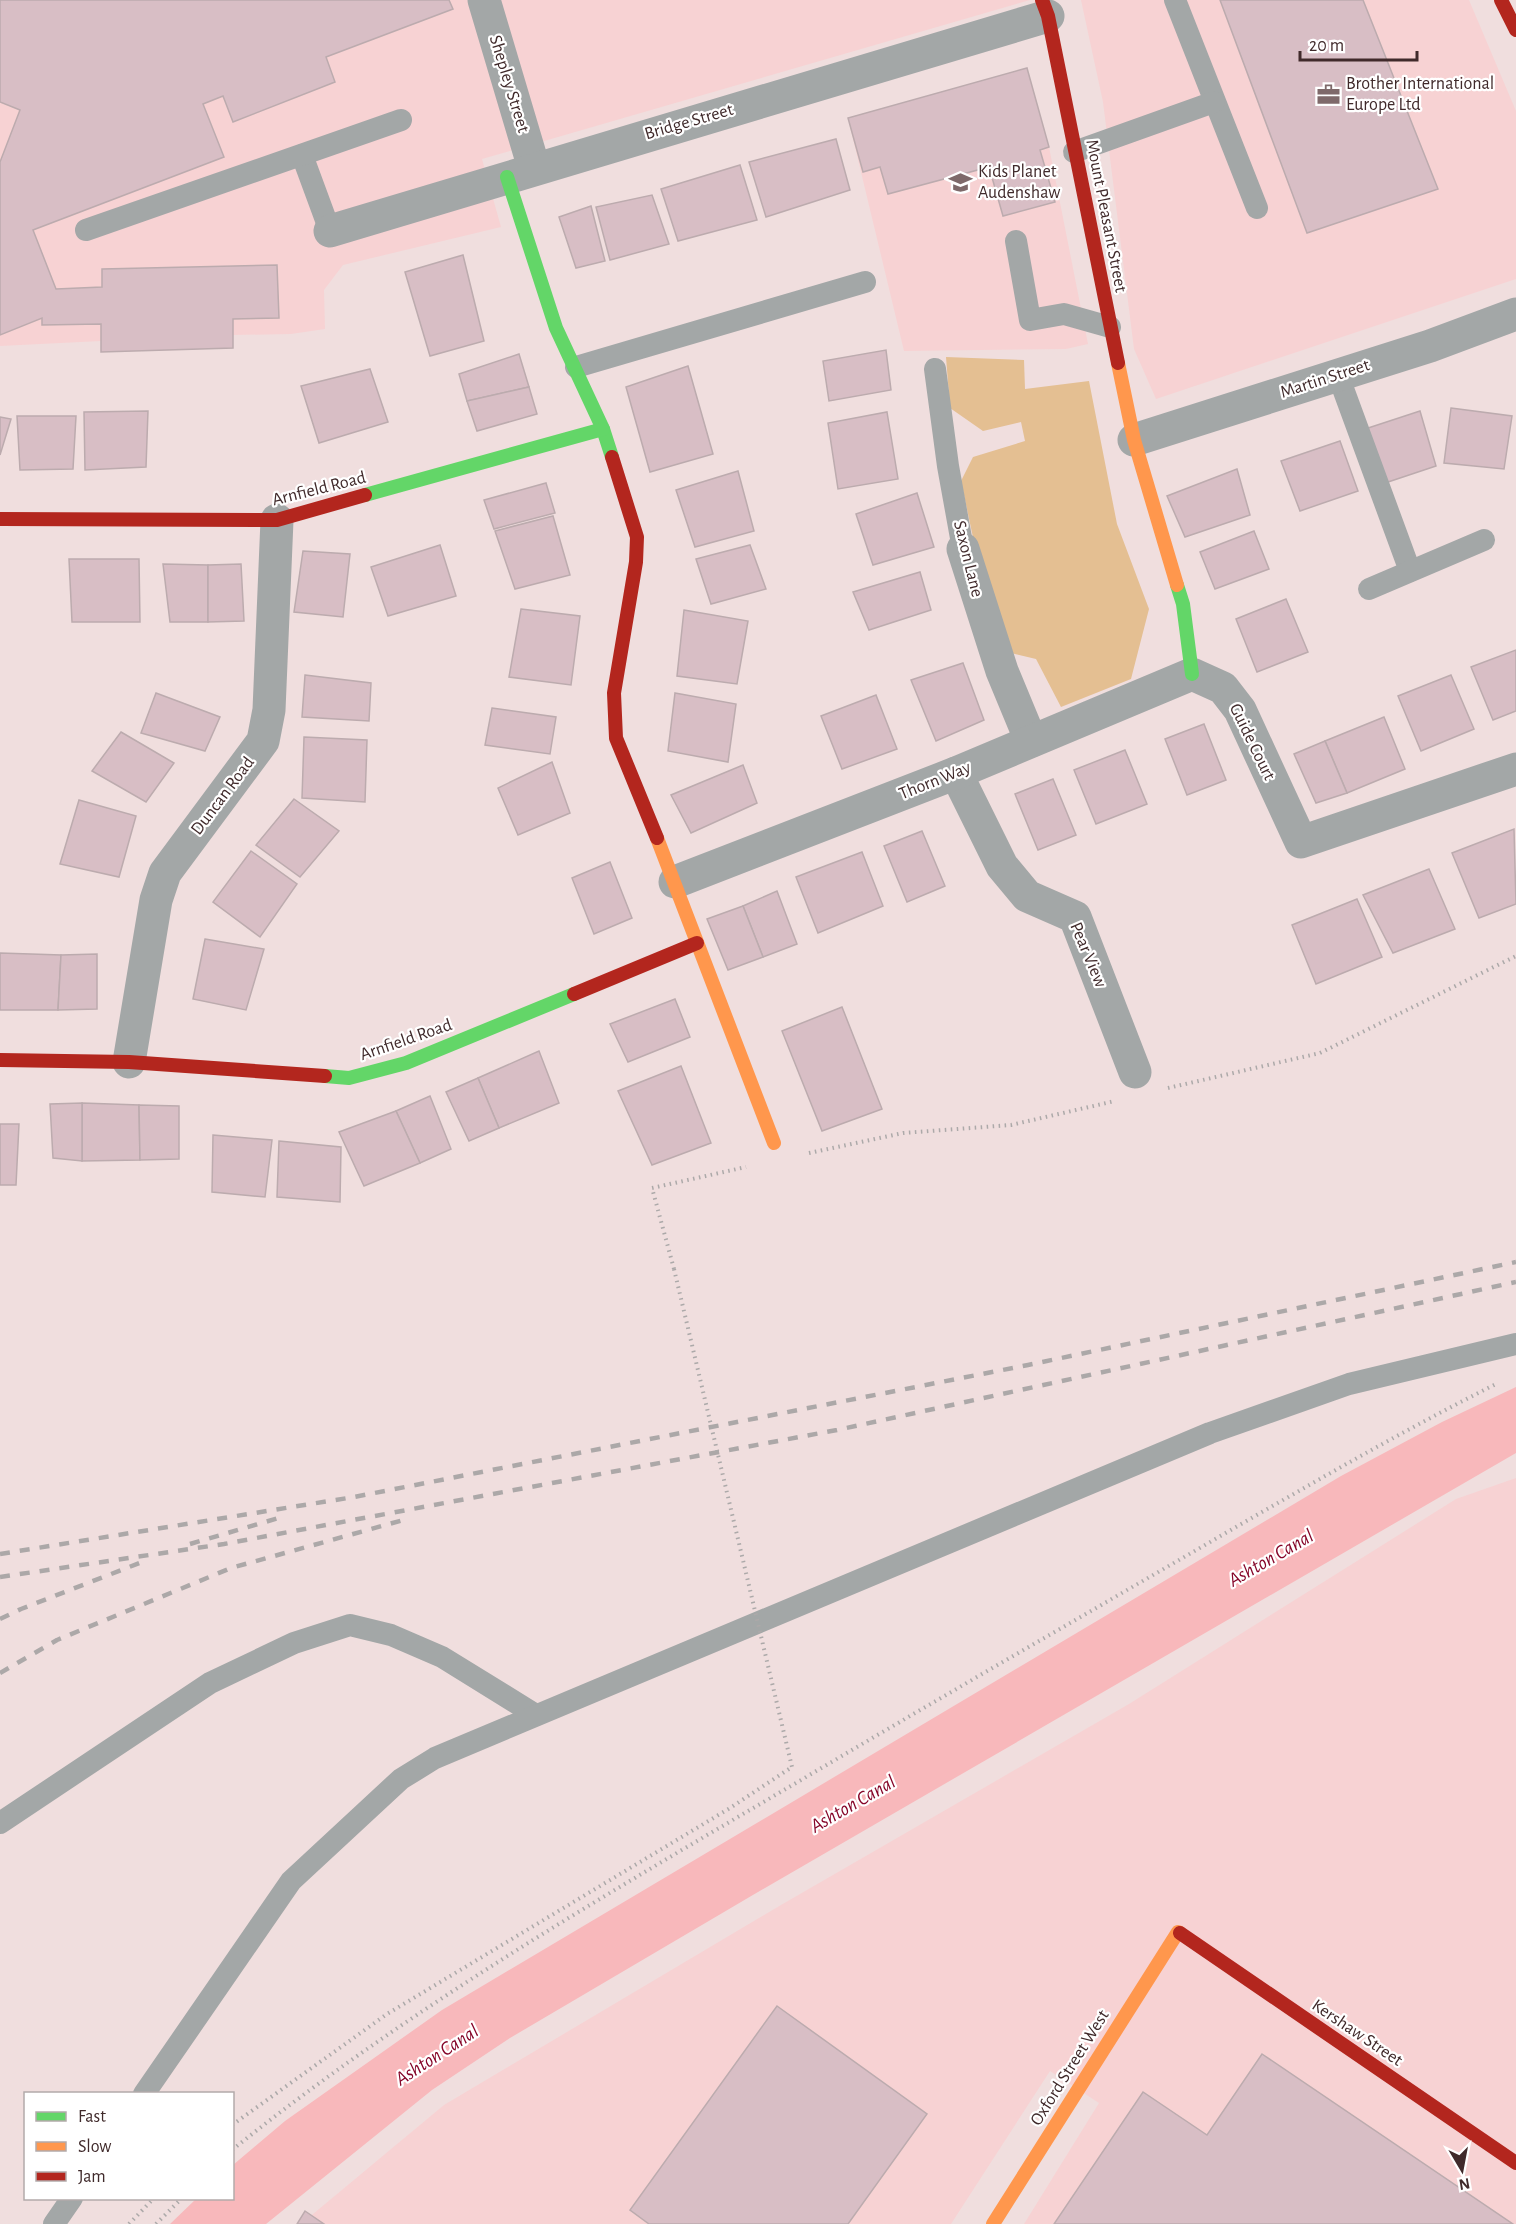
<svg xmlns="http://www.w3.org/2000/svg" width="1516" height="2224" viewBox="0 0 1516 2224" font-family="'Alegreya Sans',sans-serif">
<rect width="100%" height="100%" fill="#f0dede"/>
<g fill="#f7d2d3">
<path d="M0 0H1030L482 159 501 227 343 265 324 290 325 329 291 334 233 335V348L101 352V341L0 346Z"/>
<path d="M1081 0H1469L1516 111V279L1156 399 1134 349 1103 102Z"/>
<path d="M1027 68 1049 147 1088 344 1066 349 904 351 848 118Z"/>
<path d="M1516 1478V2224H1024L1099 2103 1050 2071 951 2224H301L444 2105 781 1905 1129 1704 1456 1499Z"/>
</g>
<path fill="#e4bf92" d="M946 357 1024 360 1025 389 1089 381 1117 524 1149 609 1131 679 1061 707 1036 659 1011 653 981 575 961 481 973 457 1025 441 1021 422 983 431 950 408Z"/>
<path fill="#f8b8bb" d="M1516 1387V1453L758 1892 510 2038 432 2090 266 2224H170L196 2199 232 2198 233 2165 285 2121 442 2010 1341 1476 1442 1422Z"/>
<g fill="#d8bec5" stroke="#bcabae" stroke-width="1.5">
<path d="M0 0H449L453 9 326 57 335 82 233 122 223 96 203 104 224 157 33 230 56 289 102 287V269L277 265 279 318 233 319V348L101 352V324L42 325V318L0 335V162L20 110 0 102Z"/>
<path d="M1220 0H1363L1438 189 1307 233Z"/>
<path d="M1027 68 1049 147 1040 150 1055 202 1003 216 989 167 888 194 880 167 863 172 848 118Z"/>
<path d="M836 139 850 190 766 217 749 162Z"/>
<path d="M740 165 757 220 678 241 661 189Z"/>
<path d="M652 195 669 244 610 260 596 207Z"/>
<path d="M591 206 605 261 576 268 559 217Z"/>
<path d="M463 255 484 341 430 356 405 272Z"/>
<path d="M886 350 891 390 829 401 823 361Z"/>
<path d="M519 354 529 387 467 401 459 374Z"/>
<path d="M688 366 713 454 650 472 626 387Z"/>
<path d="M370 369 388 422 319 443 301 386Z"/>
<path d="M529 387 537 414 477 431 467 401Z"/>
<path d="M1451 408 1512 416 1504 469 1444 463Z"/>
<path d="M148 411 146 467 85 470 84 412Z"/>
<path d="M1420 411 1436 466 1382 484 1362 430Z"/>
<path d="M887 412 898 479 838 489 828 423Z"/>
<path d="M17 416H76L73 469 20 470Z"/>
<path d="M0 417 11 419 0 455Z"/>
<path d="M1340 441 1358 491 1300 511 1281 461Z"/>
<path d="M1237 469 1250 515 1185 537 1167 496Z"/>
<path d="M738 471 754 531 695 547 676 490Z"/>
<path d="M546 483 555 513 494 529 484 500Z"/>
<path d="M917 493 934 547 873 565 856 514Z"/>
<path d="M553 516 570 575 515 589 495 531Z"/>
<path d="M1254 531 1269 569 1215 589 1200 552Z"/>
<path d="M440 545 456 596 388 616 371 567Z"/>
<path d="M750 545 766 589 711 604 696 559Z"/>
<path d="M303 551 350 554 343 617 294 612Z"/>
<path d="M69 559H139L140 622H72Z"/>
<path d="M163 564 208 565V622H170Z"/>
<path d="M241 564 244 621 208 622V565Z"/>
<path d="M920 572 931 610 869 630 853 592Z"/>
<path d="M1286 599 1308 652 1257 672 1236 619Z"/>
<path d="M521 609 580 616 571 685 509 677Z"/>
<path d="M684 610 748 621 737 684 677 676Z"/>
<path d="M1516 650V711L1493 720 1471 667Z"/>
<path d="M963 663 984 720 936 741 911 680Z"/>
<path d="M305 675 371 683 369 721 302 717Z"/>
<path d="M1451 675 1474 729 1421 751 1398 696Z"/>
<path d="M156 693 220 717 205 751 141 733Z"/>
<path d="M675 693 736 704 728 762 668 751Z"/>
<path d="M876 695 897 749 842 769 821 716Z"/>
<path d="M492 708 556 717 550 754 485 745Z"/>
<path d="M1384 717 1405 769 1347 793 1325 741Z"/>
<path d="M1204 724 1226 780 1187 795 1165 739Z"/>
<path d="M121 732 174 763 146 802 92 771Z"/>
<path d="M304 737 367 740 365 802 302 798Z"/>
<path d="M1325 741 1347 793 1316 803 1294 754Z"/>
<path d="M1125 750 1147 804 1096 824 1074 770Z"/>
<path d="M552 762 570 813 518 835 498 788Z"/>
<path d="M743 765 757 803 691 833 671 795Z"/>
<path d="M1053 779 1076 835 1038 850 1015 794Z"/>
<path d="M294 799 339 831 300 877 256 845Z"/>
<path d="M79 800 136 816 119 877 60 864Z"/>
<path d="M1514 829 1516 904 1479 918 1452 853Z"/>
<path d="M922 831 945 886 907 902 884 846Z"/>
<path d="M251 851 297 884 260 937 213 902Z"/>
<path d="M862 852 883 906 818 933 796 877Z"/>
<path d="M610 862 632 918 594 934 572 878Z"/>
<path d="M1429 869 1455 929 1393 953 1363 895Z"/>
<path d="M777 891 797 944 763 957 743 906Z"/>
<path d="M1357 899 1382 957 1316 984 1292 925Z"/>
<path d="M743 906 763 957 728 970 707 919Z"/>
<path d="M205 939 264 949 246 1010 193 999Z"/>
<path d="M0 953 61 955 58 1010H0Z"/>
<path d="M97 954V1009L58 1010 61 955Z"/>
<path d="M675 999 690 1037 628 1062 610 1024Z"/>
<path d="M842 1007 882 1109 822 1131 782 1031Z"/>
<path d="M539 1051 559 1103 499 1128 478 1078Z"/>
<path d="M681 1066 711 1143 652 1165 618 1091Z"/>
<path d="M478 1078 499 1128 469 1141 446 1092Z"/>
<path d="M430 1096 451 1149 420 1163 396 1111Z"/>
<path d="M82 1103 139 1105 140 1160 82 1161Z"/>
<path d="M82 1103V1161L53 1158 50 1104Z"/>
<path d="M139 1105 179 1106V1159L140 1160Z"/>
<path d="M396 1111 420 1163 364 1186 339 1132Z"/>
<path d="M0 1124H19L16 1185H0Z"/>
<path d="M213 1135 272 1140 265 1197 212 1192Z"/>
<path d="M279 1141 341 1147 340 1202 277 1197Z"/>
<path d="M777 2006 927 2114 848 2224H649L630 2210Z"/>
<path d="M1262 2054 1513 2224H1054L1143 2092 1207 2135Z"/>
<path d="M305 2211 324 2224H297Z"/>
</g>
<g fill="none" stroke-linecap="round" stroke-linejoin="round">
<g stroke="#aca9a9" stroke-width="4" stroke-dasharray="1.5 4.5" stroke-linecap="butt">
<path d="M1168 1088 1320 1053 1516 956"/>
<path d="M809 1153 903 1133 1011 1125 1115 1101"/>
<path d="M674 1269 652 1188 746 1167"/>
<path d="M232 2125 387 2014 730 1808 792 1767"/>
<path d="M232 2150C426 1994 644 1873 857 1747 973 1679 1089 1612 1205 1545 1302 1489 1398 1433 1498 1383"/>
<path d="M129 2224 154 2198"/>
<path d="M156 2224 182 2198"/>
</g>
<g stroke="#a3a7a7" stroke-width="22">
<path d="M1175 0 1257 208"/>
<path d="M1074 152 1214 102"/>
<path d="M302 155 330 231"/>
<path d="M86 230 401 120"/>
<path d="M1016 241 1030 320 1064 314 1110 327"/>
<path d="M576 367 865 282"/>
<path d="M935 369 948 466 963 549"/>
<path d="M1338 375 1410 571"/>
<path d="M1369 589 1484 540"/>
<path d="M0 1823 210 1683 294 1643 350 1625 391 1635 442 1657 536 1715"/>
<path d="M144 2094 291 1881 401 1779 435 1758 1210 1433 1349 1384 1516 1344"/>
<path d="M54 2224 72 2198"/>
</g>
<g stroke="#a3a7a7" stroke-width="33">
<path d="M484 0 534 168"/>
<path d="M330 231 1048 16"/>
<path d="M1134 440 1430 346 1516 314"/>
<path d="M963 549 1002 671 1031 741"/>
<path d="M956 773 1002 866 1027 896 1075 917 1135 1072"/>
<path d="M675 882 956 773 1192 674 1223 688 1240 710 1301 842 1516 769"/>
<path d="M129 1062 156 900 165 873 263 741 269 710 277 520"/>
</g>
<g stroke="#63d668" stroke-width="14">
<path d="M507 177 556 328 603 429 612 457"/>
<path d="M365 495 603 429"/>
<path d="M1177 585 1183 604 1192 674"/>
<path d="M325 1076 349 1078 406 1063 574 994"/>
</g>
<g stroke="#ff974d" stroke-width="14">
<path d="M1118 363 1134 440 1177 585"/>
<path d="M657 838 774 1143"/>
<path d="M993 2224 1178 1932 1180 1933"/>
</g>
<g stroke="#b3261e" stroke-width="14">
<path d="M1042 0 1048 16 1118 363"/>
<path d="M1501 0 1516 30"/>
<path d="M612 457 637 537 636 562 614 693 616 738 657 838"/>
<path d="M0 519 277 520 365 495"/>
<path d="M574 994 697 943"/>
<path d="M0 1060 129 1062 325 1076"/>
<path d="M1180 1933 1516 2163"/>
</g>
<g stroke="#aca8a8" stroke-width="4.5" stroke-dasharray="10 10" stroke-linecap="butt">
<path d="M190 1544 282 1517"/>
<path d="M0 1554 354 1497 1028 1365 1516 1262"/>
<path d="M0 1577 224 1544 837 1430 1516 1282"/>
<path d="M0 1619 21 1609 142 1562"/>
<path d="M0 1673 57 1640 231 1568 407 1519"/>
</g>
<path stroke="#aca9a9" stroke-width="4" stroke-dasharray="1.5 4.5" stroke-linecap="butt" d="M674 1269 792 1767"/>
</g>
<defs>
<symbol id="office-bare" viewBox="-9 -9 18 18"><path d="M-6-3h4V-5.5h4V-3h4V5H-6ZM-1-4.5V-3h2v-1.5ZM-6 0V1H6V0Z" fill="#7e696a" stroke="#fff" stroke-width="2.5" paint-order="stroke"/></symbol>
<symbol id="school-bare" viewBox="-9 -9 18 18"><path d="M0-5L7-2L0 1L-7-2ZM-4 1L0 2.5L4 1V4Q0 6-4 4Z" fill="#7e696a" stroke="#fff" stroke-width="2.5" paint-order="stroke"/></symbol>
</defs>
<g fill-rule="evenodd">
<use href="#office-bare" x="1312" y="78" width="33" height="33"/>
<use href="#school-bare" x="944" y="166" width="33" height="33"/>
</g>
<g text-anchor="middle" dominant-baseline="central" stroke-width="4.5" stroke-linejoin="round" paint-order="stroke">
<g font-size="18" fill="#402a2b" stroke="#fff">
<text transform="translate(509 84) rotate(73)">Shepley Street</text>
<text transform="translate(689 122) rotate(-16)">Bridge Street</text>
<text transform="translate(1106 216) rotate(79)">Mount Pleasant Street</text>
<text transform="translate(1325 379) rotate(-18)">Martin Street</text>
<text transform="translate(319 489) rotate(-14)">Arnfield Road</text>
<text transform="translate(968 559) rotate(76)">Saxon Lane</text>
<text transform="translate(1252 742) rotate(64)">Guide Court</text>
<text transform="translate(935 781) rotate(-22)">Thorn Way</text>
<text transform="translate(223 796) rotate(-53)">Duncan Road</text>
<text transform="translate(1088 955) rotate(67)">Pear View</text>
<text transform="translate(406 1040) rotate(-19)">Arnfield Road</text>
<text transform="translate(1357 2033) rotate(34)">Kershaw Street</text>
<text transform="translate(1070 2068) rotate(-58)">Oxford Street West</text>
</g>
<g font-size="18" fill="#402a2b" stroke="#fff" text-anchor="start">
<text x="1346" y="84">Brother International<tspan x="1346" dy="21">Europe Ltd</tspan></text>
<text x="978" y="172">Kids Planet<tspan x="978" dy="21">Audenshaw</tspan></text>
</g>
<g font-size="20" font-style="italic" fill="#850528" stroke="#fff">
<text transform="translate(1271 1558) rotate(-30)">Ashton Canal</text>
<text transform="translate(853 1804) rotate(-30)">Ashton Canal</text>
<text transform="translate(437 2055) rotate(-33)">Ashton Canal</text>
</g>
</g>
<rect x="24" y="2092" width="210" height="108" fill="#ffffff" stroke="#b3aaaa" stroke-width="1.5"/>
<rect x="36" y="2112" width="30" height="9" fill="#63d668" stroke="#b3aaaa" stroke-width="1.5"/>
<text x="78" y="2122" font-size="18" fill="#402a2b">Fast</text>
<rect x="36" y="2142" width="30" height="9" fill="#ff974d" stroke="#b3aaaa" stroke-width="1.5"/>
<text x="78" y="2152" font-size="18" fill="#402a2b">Slow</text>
<rect x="36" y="2172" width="30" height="9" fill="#b3261e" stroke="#b3aaaa" stroke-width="1.5"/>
<text x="78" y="2182" font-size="18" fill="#402a2b">Jam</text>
<g transform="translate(1462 2170) rotate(170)" stroke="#ffffff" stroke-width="4.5" paint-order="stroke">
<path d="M0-4.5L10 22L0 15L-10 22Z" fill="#402a2b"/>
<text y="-9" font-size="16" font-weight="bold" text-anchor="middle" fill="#402a2b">N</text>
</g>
<path d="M1300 51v9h117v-9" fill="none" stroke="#402a2b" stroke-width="3"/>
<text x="1309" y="51" font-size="18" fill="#402a2b" stroke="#ffffff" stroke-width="4.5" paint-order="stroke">20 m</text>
</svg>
